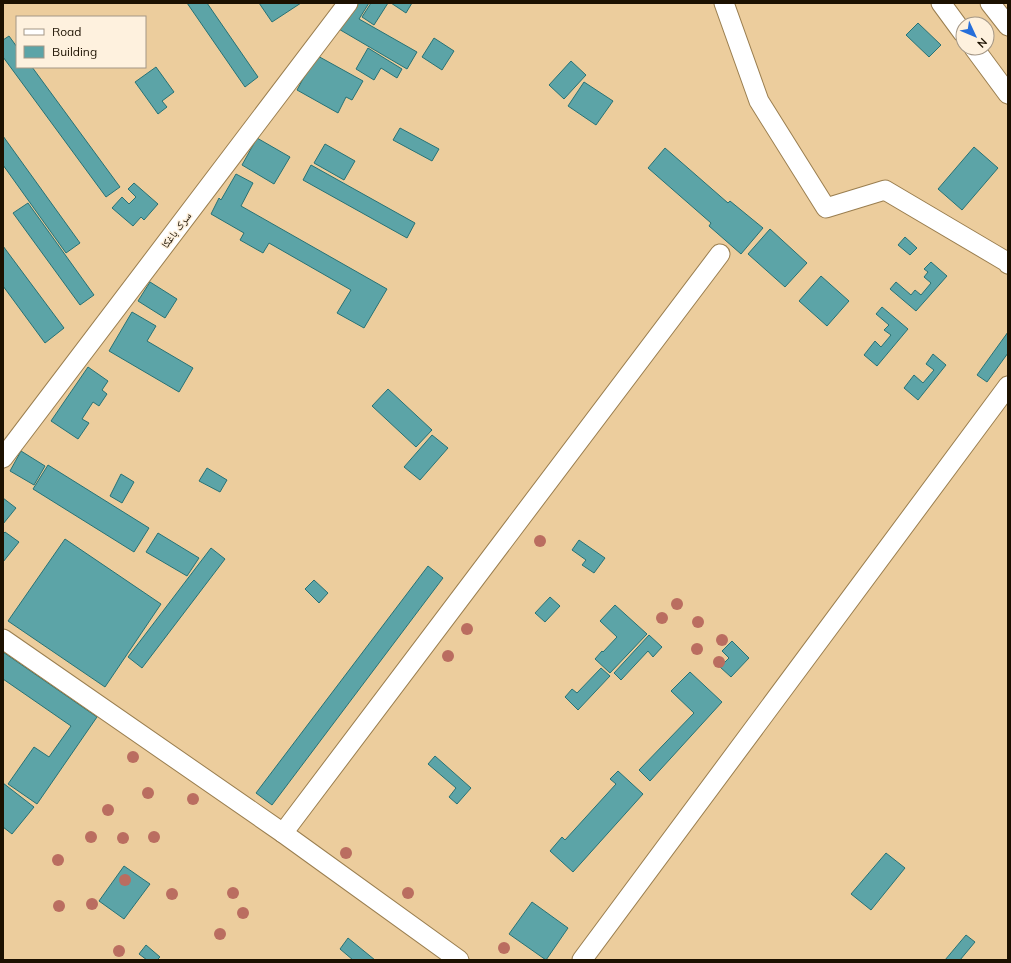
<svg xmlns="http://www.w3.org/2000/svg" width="1011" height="963" viewBox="0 0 1011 963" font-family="Mulish,'Noto Naskh Arabic',sans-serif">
<rect width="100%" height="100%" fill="#eccd9d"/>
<g fill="#5ca4a7" stroke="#277275">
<path d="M187 3H207L258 77 245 87Z"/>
<path d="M259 3H301L272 22Z"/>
<path d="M352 3H369L359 19 417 52 407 69 337 28Z"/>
<path d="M371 3H388L374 25 362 17Z"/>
<path d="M391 3H412L406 13Z"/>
<path d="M918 23 941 45 929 57 906 35Z"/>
<path d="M9 36 17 47V67H32L120 187 106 197 3 57V40Z"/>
<path d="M434 38 454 51 442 70 422 57Z"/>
<path d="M368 48 402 69 397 78 381 68 374 80 356 69Z"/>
<path d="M316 55 363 81 352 100 346 97 338 113 297 90Z"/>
<path d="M571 61 586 75 564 99 549 85Z"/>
<path d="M156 67 174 92 162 101 167 107 158 114 135 82Z"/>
<path d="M584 82 613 101 596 125 568 106Z"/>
<path d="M400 128 439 149 432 161 393 140Z"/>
<path d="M3 136 80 243 66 253 3 165Z"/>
<path d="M257 138 290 157 274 184 242 165Z"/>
<path d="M325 144 355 161 344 180 314 163Z"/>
<path d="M974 147 998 168 962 210 938 189Z"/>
<path d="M665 148 728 203 730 201 763 228 741 254 709 226 711 223 648 168Z"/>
<path d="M311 165 415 223 407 238 303 180Z"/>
<path d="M236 174 253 183 241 206 387 289 364 328 337 313 351 290 269 243 263 253 240 240 244 233 211 214 219 198 221 200Z"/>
<path d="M134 183 158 204 144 220 141 217 133 226 112 208 122 197 129 204 136 197 128 189Z"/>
<path d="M28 203 94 295 80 305 13 213Z"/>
<path d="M770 229 807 263 785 287 748 254Z"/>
<path d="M905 237 917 248 910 255 898 245Z"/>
<path d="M3 246 64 328 45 343 3 286Z"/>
<path d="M931 262 947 276 916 311 890 289 896 282 911 295 915 290 921 295 931 283 924 277 928 272 924 269Z"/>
<path d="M821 276 849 301 827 326 799 301Z"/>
<path d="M150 282 177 299 165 318 138 301Z"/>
<path d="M882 307 908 329 877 366 864 355 875 341 881 347 891 335 884 330 889 325 876 314Z"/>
<path d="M132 312 156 326 147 341 193 368 179 392 109 351Z"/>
<path d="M1008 332V353L987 382 977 375Z"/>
<path d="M933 354 946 365 918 400 904 388 914 375 923 383 934 370 926 364Z"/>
<path d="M88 367 108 381 102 390 107 394 99 406 93 402 82 419 89 423 78 439 51 421Z"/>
<path d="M388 389 432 430 416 447 372 406Z"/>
<path d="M432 435 448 448 420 480 404 467Z"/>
<path d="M21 451 45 466 34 485 10 471Z"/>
<path d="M48 465 149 528 134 552 33 489Z"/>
<path d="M207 468 227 480 220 492 199 481Z"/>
<path d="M121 474 134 482 122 503 110 496Z"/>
<path d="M3 498 16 508 3 524Z"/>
<path d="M5 532 19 542 3 562V534Z"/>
<path d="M158 533 199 558 187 576 146 552Z"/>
<path d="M65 539 161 604 105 687 8 621Z"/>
<path d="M579 540 605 558 594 573 582 565 586 560 572 550Z"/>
<path d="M211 548 225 559 142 668 128 657Z"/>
<path d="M428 566 443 578 272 805 256 793Z"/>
<path d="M314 580 328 593 319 603 305 589Z"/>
<path d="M550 597 560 606 545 622 535 613Z"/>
<path d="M615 605 647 634 610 673 595 659 602 651 603 652 617 637 600 621Z"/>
<path d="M649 635 662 647 653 657 648 651 621 680 614 673Z"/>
<path d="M732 641 749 658 731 677 720 667 729 658 722 651Z"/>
<path d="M3 652 97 717 37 804 8 784 34 747 49 757 71 726 3 679Z"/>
<path d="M601 668 610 676 578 710 565 697 572 689 577 693Z"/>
<path d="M690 672 722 702 650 781 639 770 694 713 671 691Z"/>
<path d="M435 756 471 788 457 804 449 797 456 788 428 764Z"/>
<path d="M618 771 643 794 573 872 550 851 562 837 565 840 616 784 610 779Z"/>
<path d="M3 783 34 807 12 834 3 827Z"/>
<path d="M886 853 905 868 871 910 851 894Z"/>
<path d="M124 866 150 884 124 919 99 901Z"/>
<path d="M532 902 568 928 546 960 509 934Z"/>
<path d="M966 935 975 942 960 960H945Z"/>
<path d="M348 938 375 960H353L340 949Z"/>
<path d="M146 945 160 957 157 960H147L139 954Z"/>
</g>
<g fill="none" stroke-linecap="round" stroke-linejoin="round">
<defs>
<g id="minor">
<path d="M724 3 759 101 826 208 885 190 1007 262 1008 264"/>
<path d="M941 3 963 33"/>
<path d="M990 3 1008 26"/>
<path d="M974 48 1008 94"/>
<path d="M3 458 348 3"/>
<path d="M3 639 283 833 459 960"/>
<path d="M283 833 720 254"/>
<path d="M582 960 1008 386"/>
</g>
</defs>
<use href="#minor" stroke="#9a7e4f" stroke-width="21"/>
<use href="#minor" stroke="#fff" stroke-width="19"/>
</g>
<g fill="#ba6d60">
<circle cx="540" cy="541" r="6"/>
<circle cx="677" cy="604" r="6"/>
<circle cx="662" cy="618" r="6"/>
<circle cx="698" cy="622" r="6"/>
<circle cx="467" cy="629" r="6"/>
<circle cx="722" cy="640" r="6"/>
<circle cx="697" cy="649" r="6"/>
<circle cx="448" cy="656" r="6"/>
<circle cx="719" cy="662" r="6"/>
<circle cx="133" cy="757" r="6"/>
<circle cx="148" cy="793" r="6"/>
<circle cx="193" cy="799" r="6"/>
<circle cx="108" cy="810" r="6"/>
<circle cx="91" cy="837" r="6"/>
<circle cx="154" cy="837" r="6"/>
<circle cx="123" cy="838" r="6"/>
<circle cx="346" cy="853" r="6"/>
<circle cx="58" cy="860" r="6"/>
<circle cx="125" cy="880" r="6"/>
<circle cx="233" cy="893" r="6"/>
<circle cx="408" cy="893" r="6"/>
<circle cx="172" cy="894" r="6"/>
<circle cx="92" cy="904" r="6"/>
<circle cx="59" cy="906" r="6"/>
<circle cx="243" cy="913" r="6"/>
<circle cx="220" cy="934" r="6"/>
<circle cx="504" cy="948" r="6"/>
<circle cx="119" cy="951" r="6"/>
</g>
<g text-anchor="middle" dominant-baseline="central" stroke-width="3" stroke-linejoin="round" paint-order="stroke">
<g font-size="11" fill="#1c1101" stroke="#fef1de">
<text transform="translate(176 230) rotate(-53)">سرک باغکا</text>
</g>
</g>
<rect width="1011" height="963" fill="none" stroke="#1c1101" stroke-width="8"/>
<rect x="16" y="16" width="130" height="52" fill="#fef1de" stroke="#a49786"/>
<rect x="24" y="29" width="20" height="6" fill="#ffffff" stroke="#a49786"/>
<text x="52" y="36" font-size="12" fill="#1c1101">Road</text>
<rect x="24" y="46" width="20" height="12" fill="#5ca4a7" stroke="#a49786"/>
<text x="52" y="56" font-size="12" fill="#1c1101">Building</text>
<g transform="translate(975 36) rotate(134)"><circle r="19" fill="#fef1de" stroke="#a49786"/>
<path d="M0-3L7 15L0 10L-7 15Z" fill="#266eda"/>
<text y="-6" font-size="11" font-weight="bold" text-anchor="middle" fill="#1c1101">N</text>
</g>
</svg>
